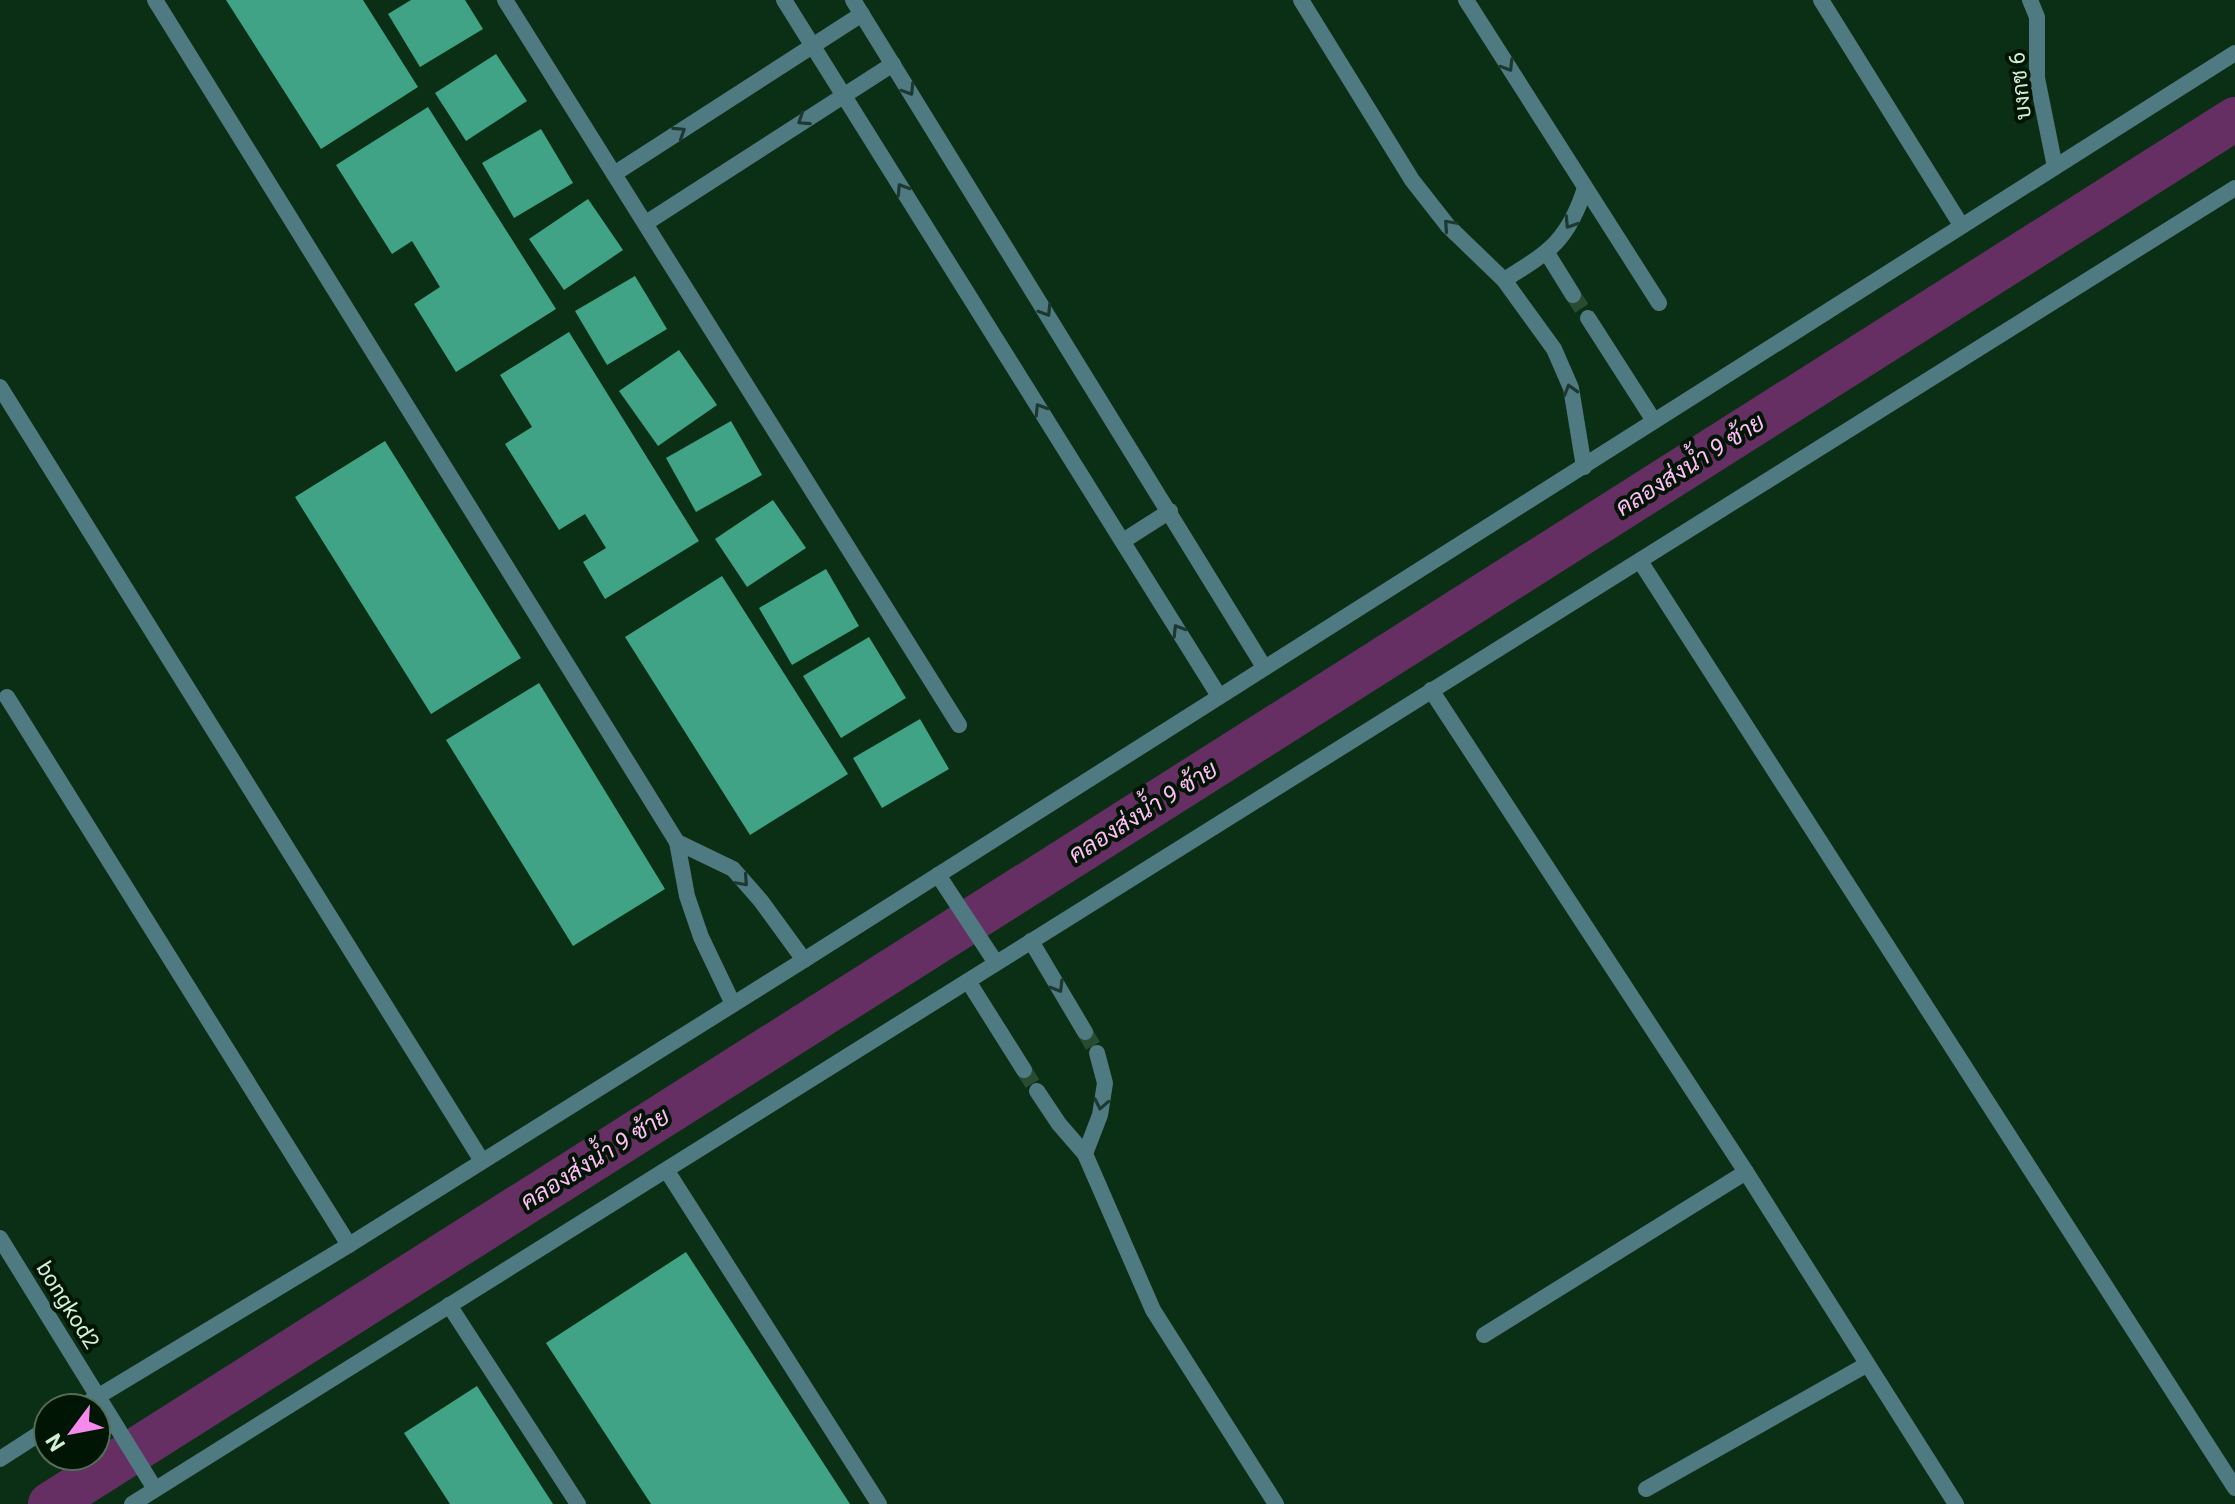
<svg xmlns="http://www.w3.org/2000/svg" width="2235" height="1504" viewBox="0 0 2235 1504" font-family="Roboto,Sarabun,sans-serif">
<rect width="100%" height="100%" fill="#0b2f15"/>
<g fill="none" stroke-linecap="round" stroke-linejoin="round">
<path stroke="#662f63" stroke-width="44" d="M50 1504 2235 119"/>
</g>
<g fill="#41a385">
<path d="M226 0H363L418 87 321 149Z"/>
<path d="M411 0H465L483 29 420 67 388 14Z"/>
<path d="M496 54 527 101 466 141 435 93Z"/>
<path d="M428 107 556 309 456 372 414 304 440 287 412 241 392 254 336 165Z"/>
<path d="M541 129 573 183 514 218 482 163Z"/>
<path d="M588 199 623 250 564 290 529 239Z"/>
<path d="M635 276 667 329 607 365 575 311Z"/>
<path d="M569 332 699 541 605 599 583 562 606 548 585 514 559 530 505 444 532 427 500 375Z"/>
<path d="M679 350 717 405 658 446 619 391Z"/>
<path d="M731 421 762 475 696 512 666 458Z"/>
<path d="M385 441 521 658 431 714 295 497Z"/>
<path d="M773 500 806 548 747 587 715 539Z"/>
<path d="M826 569 859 626 792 665 759 608Z"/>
<path d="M722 576 848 774 750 835 625 637Z"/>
<path d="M869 637 906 698 841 738 803 676Z"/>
<path d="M539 683 665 889 573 946 446 740Z"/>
<path d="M920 719 949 769 882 808 853 758Z"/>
<path d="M686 1252 850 1504H651L546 1343Z"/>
<path d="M477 1386 553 1504H450L404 1433Z"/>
</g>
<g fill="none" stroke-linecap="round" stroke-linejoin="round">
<g stroke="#284c32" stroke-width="16" stroke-dasharray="16 8" stroke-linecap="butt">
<path d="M1573 295 1588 318"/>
<path d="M1085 1032 1097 1053"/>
<path d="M1024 1070 1037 1091"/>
</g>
<g stroke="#507a82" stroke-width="16">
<path d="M1821 0 1961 225"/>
<path d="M1484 1335 1746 1172"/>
<path d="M1646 1489 1866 1365"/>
</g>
<g stroke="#507a82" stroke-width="16">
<path d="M155 0 677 842 687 896 701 937 733 1004"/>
<path d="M505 0 959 725"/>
<path d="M784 0 1219 696"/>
<path d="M853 0 1264 667"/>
<path d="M1301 0 1412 180 1448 226 1504 280 1554 349 1571 388 1584 467"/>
<path d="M1466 0 1659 303"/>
<path d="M2030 0 2037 17V78L2055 167"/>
<path d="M614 174 862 14"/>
<path d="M646 223 893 64"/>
<path d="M1547 253 1573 295"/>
<path d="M1504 280C1549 252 1568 241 1585 188"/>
<path d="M1588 318 1654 421"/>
<path d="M0 387 482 1161"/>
<path d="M1123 541 1170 511"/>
<path d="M1640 561 2235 1488"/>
<path d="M1431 690 1746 1172 1956 1504"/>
<path d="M7 697 349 1245"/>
<path d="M677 842 733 869 761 901 804 960"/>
<path d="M938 875 996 963"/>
<path d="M1031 941 1085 1032"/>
<path d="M968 981 1024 1070"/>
<path d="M1037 1091 1059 1124 1085 1154 1153 1310 1276 1504"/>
<path d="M1085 1154 1100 1115 1105 1083 1097 1053"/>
<path d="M667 1171 879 1504"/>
<path d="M0 1238 155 1489"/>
<path d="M449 1305 578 1504"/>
<path d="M79 1408 349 1245 804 960 2235 53"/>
<path d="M0 1459 48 1428"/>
<path d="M132 1504 2235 188"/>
</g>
</g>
<defs><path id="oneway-chevron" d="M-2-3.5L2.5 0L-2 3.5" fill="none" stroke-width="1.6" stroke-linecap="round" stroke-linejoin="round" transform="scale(2)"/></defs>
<g stroke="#1c3830">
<use href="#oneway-chevron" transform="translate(1508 66) rotate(58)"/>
<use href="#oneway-chevron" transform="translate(909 90) rotate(58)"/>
<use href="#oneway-chevron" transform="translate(803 120) rotate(147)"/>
<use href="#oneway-chevron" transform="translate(680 132) rotate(-33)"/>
<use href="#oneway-chevron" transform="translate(902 189) rotate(-122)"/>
<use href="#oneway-chevron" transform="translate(1570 223) rotate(123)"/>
<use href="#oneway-chevron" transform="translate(1449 225) rotate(-132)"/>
<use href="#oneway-chevron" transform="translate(1046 311) rotate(58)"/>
<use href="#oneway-chevron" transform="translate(1570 390) rotate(-106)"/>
<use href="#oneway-chevron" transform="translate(1040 409) rotate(-122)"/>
<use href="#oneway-chevron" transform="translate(1178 630) rotate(-122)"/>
<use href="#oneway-chevron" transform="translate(743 881) rotate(48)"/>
<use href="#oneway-chevron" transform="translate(1058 987) rotate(59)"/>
<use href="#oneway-chevron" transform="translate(1101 1104) rotate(101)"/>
</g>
<g text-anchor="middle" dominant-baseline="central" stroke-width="8" stroke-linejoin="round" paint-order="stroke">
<g font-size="22" fill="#cff0d4" stroke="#001504">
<text transform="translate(2020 86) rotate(-96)">บงกช 6</text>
<text transform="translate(68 1305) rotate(58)">bongkod2</text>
</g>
<g font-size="24" font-style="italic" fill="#ffbcf8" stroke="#001504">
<text transform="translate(1690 465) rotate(-32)">คลองส่งน้ำ 9 ซ้าย</text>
<text transform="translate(1143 812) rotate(-32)">คลองส่งน้ำ 9 ซ้าย</text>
<text transform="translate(595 1159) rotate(-32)">คลองส่งน้ำ 9 ซ้าย</text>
</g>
</g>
<g transform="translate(72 1432) rotate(238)"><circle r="38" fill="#001504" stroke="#536d57" stroke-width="2"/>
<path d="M0-6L14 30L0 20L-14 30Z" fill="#f589ee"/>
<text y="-12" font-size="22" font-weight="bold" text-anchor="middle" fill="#cff0d4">N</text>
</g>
</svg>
